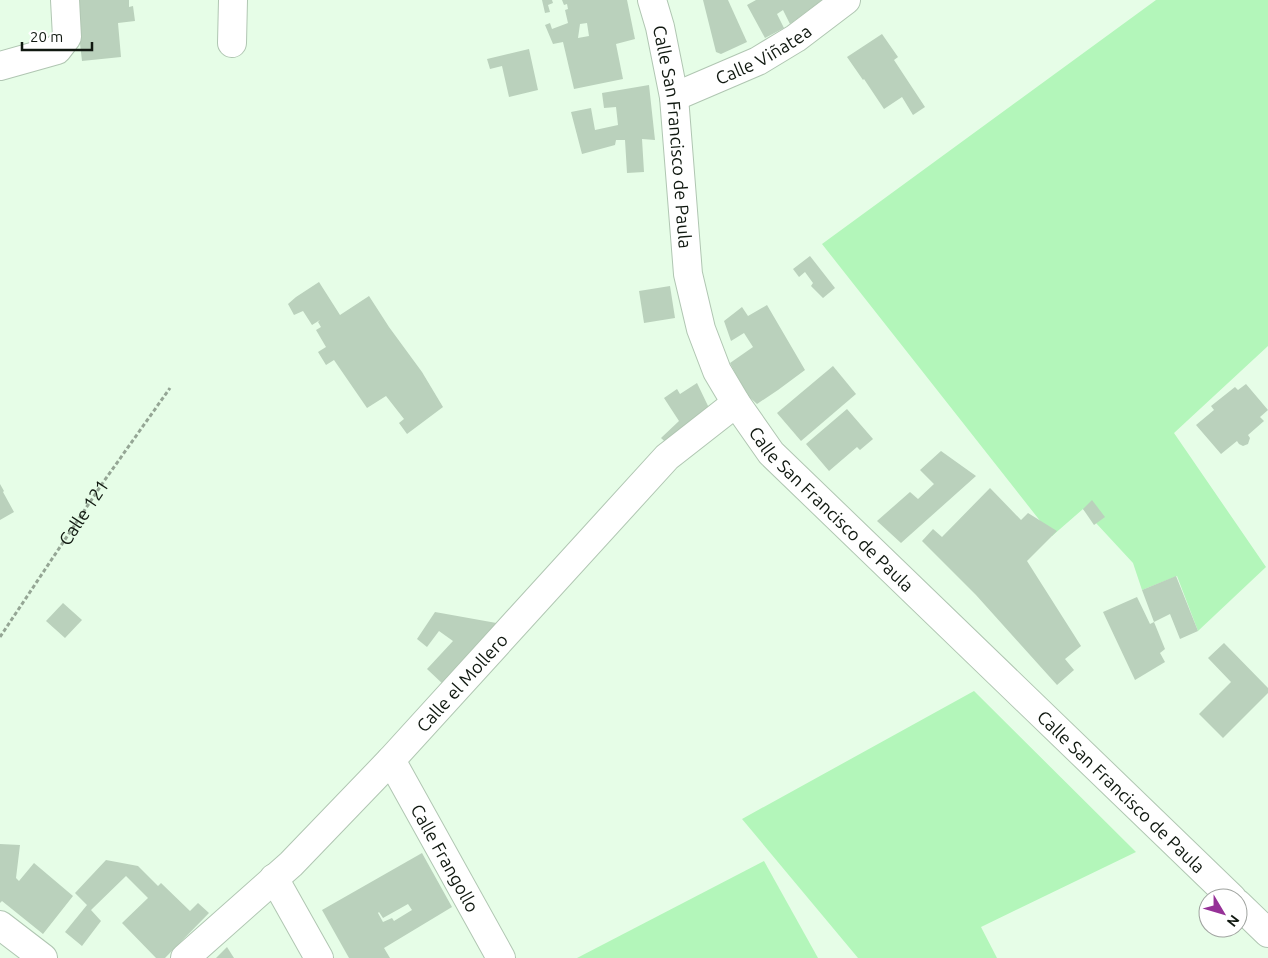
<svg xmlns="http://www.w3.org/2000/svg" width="1268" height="958" viewBox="0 0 1268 958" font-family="Ubuntu,sans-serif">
<rect width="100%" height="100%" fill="#e6fde7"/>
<g fill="#b3f6ba">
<path d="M1156 0H1268V346L1174 433 1266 567 1198 631 1177 576 1142 590 1133 563 1083 509 1052 536 822 244Z"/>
<path d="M974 691 1136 852 981 927 997 958H858L742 819Z"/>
<path d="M764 861 818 958H577Z"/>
</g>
<g fill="#bad1bc" fill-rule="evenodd">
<path d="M75 0H129V7L133 6 135 21 118 23 121 57 82 61Z"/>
<path d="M542 0H552L553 3 548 5 550 12 545 13Z"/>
<path d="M562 0H627L635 39 616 44 623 79 574 89 563 42 553 44 545 25 550 23 552 29 568 23 565 10 568 9 567 4 564 5ZM587 23 589 36 578 38 580 24Z"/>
<path d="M703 0H728L747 42 721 54 716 52Z"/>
<path d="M756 0H822L790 24 783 10 777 14 784 28 765 38 747 5Z"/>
<path d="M882 34 898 57 894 60 925 107 913 115 902 97 884 109 864 79 863 80 847 57Z"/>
<path d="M529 49 538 90 509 97 502 66 490 69 487 59Z"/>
<path d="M649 85 655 140 642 139 644 172 627 173 625 140H616L615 145 582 154 571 112 591 108 595 130 618 125 616 107 604 108 602 93Z"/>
<path d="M810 256 835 288 823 298 811 286 813 283 805 272 799 277 793 269Z"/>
<path d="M319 282 340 315 369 296 389 327 422 372 443 407 407 434 399 423 404 419 386 396 367 408 334 360 326 365 318 352 326 347 316 330 321 327 318 322 320 320 312 325 303 311 294 315 288 304 296 297Z"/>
<path d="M670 286 675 318 644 323 639 291Z"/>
<path d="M767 305 805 370 778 390 757 404 746 394 730 363 753 347 744 333 731 341 724 321 742 307 748 316Z"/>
<path d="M833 366 856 394 801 441 777 413Z"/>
<path d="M697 383 709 408 701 412 703 416 671 447 661 438 679 421 664 398 677 389 680 394Z"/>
<path d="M1246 384 1268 410 1260 417 1264 421 1248 435 1250 438 1248 444 1243 446 1239 444 1237 441 1221 454 1196 425 1214 410 1211 406 1235 387 1238 390Z"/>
<path d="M847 409 873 439 860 450 857 447 829 471 806 444Z"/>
<path d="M941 451 976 476 901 543 877 521 910 492 918 499 934 484 920 470Z"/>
<path d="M0 484 4 491 3 492 14 512 0 520Z"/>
<path d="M990 488 1021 520 1028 513 1057 531 1027 561 1081 646 1065 659 1074 670 1057 685 976 595 922 541 933 529 942 537Z"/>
<path d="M1092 500 1105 517 1094 525 1083 509Z"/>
<path d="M1176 576 1198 631 1180 639 1170 614 1154 622 1142 590Z"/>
<path d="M1137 597 1150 624 1154 622 1165 649 1160 653 1165 662 1135 680 1103 612Z"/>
<path d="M63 603 82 620 65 638 46 621Z"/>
<path d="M435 612 502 624 445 686 427 669 453 641 439 631 427 647 417 639Z"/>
<path d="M1224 643 1268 688V693L1223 738 1199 714 1231 682 1208 658Z"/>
<path d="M0 844 20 845 16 878 19 881 34 863 73 896 43 934 2 901 0 903Z"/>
<path d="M422 853 452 907 384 948 390 958H349L322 910ZM408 904 412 910 394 921 392 918 383 922 378 913 379 912 383 918Z"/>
<path d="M106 860 138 866 158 886 161 883 190 911 198 903 209 913 165 958H156L122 923 148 898 126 876 91 910 101 921 82 946 65 932 87 905 75 893Z"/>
<path d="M227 947 234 958H216Z"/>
</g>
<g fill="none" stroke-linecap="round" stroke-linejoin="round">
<defs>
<g id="minor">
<path d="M232 43 233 0"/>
<path d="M0 66 57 50 67 37 65 0"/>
<path id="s2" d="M674 97 758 61 796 38 846 0"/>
<path id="s3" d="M391 760 501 958"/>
<path d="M274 878 319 958"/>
<path d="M0 925 43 958"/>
<path id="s4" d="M185 958 291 864 391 760 667 457 736 403"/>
</g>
<g id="major">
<path id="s5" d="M652 0 660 27 674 97 688 274 701 329 717 371 736 403 771 453 1232 898"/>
<path d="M1238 904 1268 933"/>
</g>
</defs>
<use href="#minor" stroke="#b0c6b2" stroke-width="30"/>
<use href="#major" stroke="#b0c6b2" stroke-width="30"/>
<path stroke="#95a695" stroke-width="3" stroke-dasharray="4 2.5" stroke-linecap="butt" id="s1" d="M0 637 102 484 170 388"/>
<use href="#minor" stroke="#fff" stroke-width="28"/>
<use href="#major" stroke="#fff" stroke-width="28"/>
</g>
<g text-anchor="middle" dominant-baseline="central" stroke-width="4" stroke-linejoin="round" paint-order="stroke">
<g font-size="18" fill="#101810" stroke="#fff">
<text stroke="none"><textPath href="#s2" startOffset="99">Calle Viñatea</textPath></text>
<text stroke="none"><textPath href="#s5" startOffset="139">Calle San Francisco de Paula</textPath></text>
<text stroke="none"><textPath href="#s5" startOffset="559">Calle San Francisco de Paula</textPath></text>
<text stroke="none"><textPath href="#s1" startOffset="150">Calle 121</textPath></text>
<text stroke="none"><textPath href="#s4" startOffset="391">Calle el Mollero</textPath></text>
<text stroke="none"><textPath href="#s5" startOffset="964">Calle San Francisco de Paula</textPath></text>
<text stroke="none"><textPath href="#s3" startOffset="112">Calle Frangollo</textPath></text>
</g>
</g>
<g transform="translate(1223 913) rotate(128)"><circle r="24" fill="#ffffff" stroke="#9fa39f"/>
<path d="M0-4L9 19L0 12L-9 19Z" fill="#963197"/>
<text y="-8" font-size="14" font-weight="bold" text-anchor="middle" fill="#101810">N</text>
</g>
<path d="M22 42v8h70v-8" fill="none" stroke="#101810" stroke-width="2.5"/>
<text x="30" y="42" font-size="15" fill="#101810" stroke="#ffffff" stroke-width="4" paint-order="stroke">20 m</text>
</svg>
